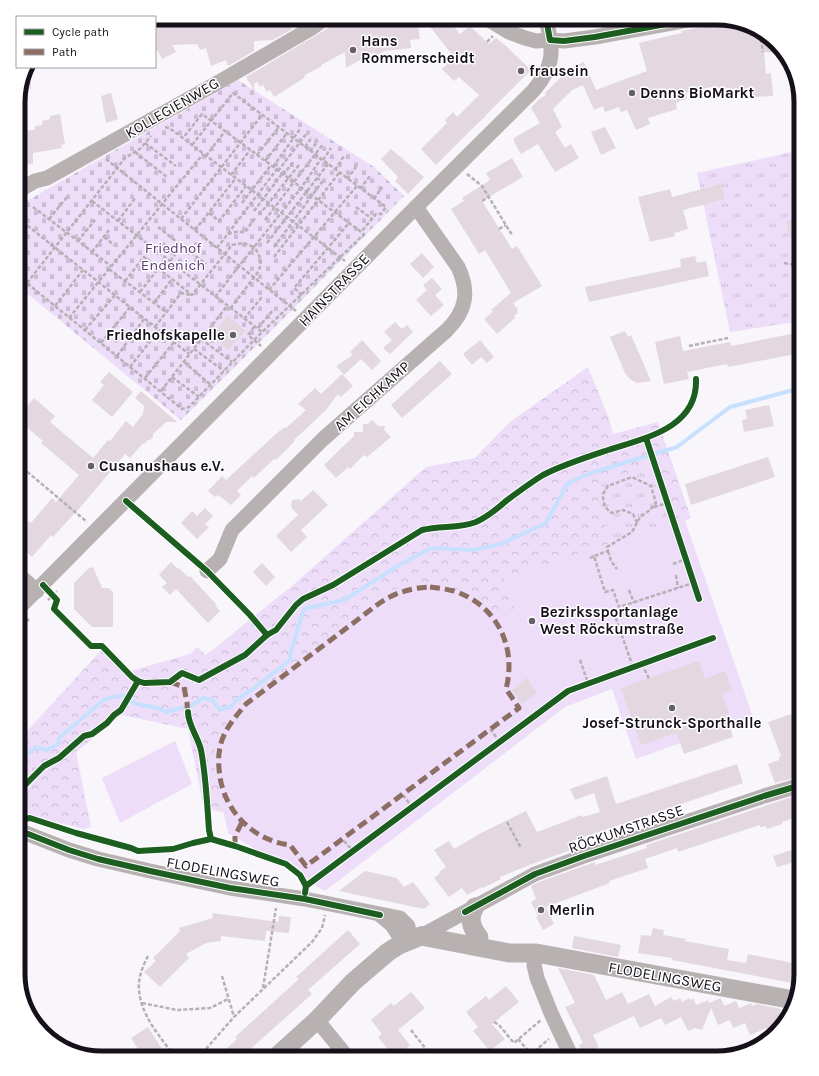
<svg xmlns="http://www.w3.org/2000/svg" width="819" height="1076" viewBox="0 0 819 1076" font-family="Karla,sans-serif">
<defs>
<pattern id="forest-crowns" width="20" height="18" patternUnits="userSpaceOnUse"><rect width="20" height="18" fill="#edddf9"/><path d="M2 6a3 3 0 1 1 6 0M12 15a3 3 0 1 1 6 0" fill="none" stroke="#cabdd5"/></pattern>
<pattern id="cemetery-stones" width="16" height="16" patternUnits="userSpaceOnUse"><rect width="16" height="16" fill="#edddf9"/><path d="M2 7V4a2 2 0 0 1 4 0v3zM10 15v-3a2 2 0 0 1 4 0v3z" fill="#cabdd5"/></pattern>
<pattern id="park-tufts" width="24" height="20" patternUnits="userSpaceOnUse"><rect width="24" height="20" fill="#edddf9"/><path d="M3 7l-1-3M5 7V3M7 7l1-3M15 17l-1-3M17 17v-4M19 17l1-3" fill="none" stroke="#cabdd5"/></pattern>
</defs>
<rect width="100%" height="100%" fill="#f8f5fb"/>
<g fill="#edddf9">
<path d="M662 454 753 717 636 759 612 689 565 707 325 891 228 833 206 732 429 554Z"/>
<path d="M175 741 192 784 120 823 102 778Z"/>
</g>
<path fill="url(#forest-crowns)" d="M588 367 609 419 613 434 658 422 691 518 672 525 650 465 594 486 611 543 504 578 517 616 494 614 458 589 420 584 390 590 232 712C226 724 213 745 213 758 214 776 224 797 231 814L204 808 188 729 122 715 76 752 91 827 84 829 23 814 18 811V741L105 646 130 671 190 654 197 647 206 655 293 585 426 467 475 458 511 421Z"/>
<path fill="url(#cemetery-stones)" d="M238 80 374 167 404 196 293 309 181 420 18 286V206Z"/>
<g fill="url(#park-tufts)">
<path d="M801 150V321L730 332 697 173Z"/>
<path d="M649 468 670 524 613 542 595 487Z"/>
</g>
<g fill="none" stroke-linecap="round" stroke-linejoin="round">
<path stroke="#c7e0fe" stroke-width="4" d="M18 761 36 747 47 750 58 744 60 737 105 699 123 695 133 703 158 708 166 712 191 706 203 698 213 700 220 710 232 706 236 700 250 691 290 660 291 652 304 609 344 600 396 567 431 548 473 550 501 544 546 523 567 484 588 474 677 447 730 407 801 388"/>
</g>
<g fill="#e3d8df">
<path d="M345 18H417L420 39 410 40 411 48 384 51 375 57 374 52 346 68 345 52 321 65 322 66 305 75 304 78 274 97 270 90 267 92 263 85 260 87 257 82 254 84 255 92 246 77Z"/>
<path d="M423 18H447L460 34 470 26 489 44 496 38 506 46 531 70 485 116H486L476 125 436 165 421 149 447 123 445 120 453 112 457 117 479 95 459 77 454 81 442 69 454 57Z"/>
<path d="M274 20 286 23 292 29 273 40 254 41V51L228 66 226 60 211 66 206 48 200 50 197 44 172 45 176 52 162 59 158 51H155V25L275 23Z"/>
<path d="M734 22 759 29 784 53 764 52 766 74 771 73 773 96 752 97 751 90 711 87 686 93 687 99 679 101V102L676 103 677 109 648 118 650 124 636 130 627 110 621 112 619 107 605 112 603 106 594 110 583 85 572 90 553 109 562 127 555 132 565 148 571 144 579 158 555 172 538 144 521 154 514 142V138L540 123 531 108 539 99 546 95 545 93 569 69 584 62 596 90 647 71 639 43 673 35 682 33 681 31 696 28Z"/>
<path d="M26 67H31V89H20Z"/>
<path d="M111 93 118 119 106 123 101 96Z"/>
<path d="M60 114 65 144 61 145 62 148 33 153V164L18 165V131L35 130V126L42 125V121L50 119V116Z"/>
<path d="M605 127 616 148 601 155 591 132Z"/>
<path d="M391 149 424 177 408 194 395 181 398 177 381 159Z"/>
<path d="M512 158 523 177 482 201 512 249 517 246 542 286 513 303 518 310 517 311 518 313 514 316 515 318 497 334 484 319 493 312 491 310 511 293 485 250 479 254 451 209 464 201 462 198 490 180 486 173Z"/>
<path d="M721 184 725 199 683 210 688 229 674 233 675 236 650 242 638 197 670 189 672 197Z"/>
<path d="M801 218V236L790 239 786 222Z"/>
<path d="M422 253 434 267 423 278 410 264Z"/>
<path d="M695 256 697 263 706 261 709 276 589 302 585 287 681 267 680 259Z"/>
<path d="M432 278 442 289 435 295 444 305 431 316 416 300 427 290 423 285Z"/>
<path d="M228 315 245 331 229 350 218 341 225 332 218 328Z"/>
<path d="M395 322 402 329 407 325 413 332 390 354 383 348 392 340 384 332Z"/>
<path d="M625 331 628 337 631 335 651 381 637 383 630 379 625 373 610 337Z"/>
<path d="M801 332V353L728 367 727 364 687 372 689 379 664 384 655 342 680 336 683 351 730 342 731 346Z"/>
<path d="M362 340 381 361 372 370 361 359 344 375 336 366 353 355 350 352Z"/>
<path d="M480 340 494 357 487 363 481 357 472 365 463 354Z"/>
<path d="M440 361 452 374 402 418 391 405Z"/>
<path d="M109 372 133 392 112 417 92 400 104 385 100 382Z"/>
<path d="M342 374 353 386 341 397 338 394 326 410 294 440 295 441 276 460 274 459 254 478 252 476 237 491 241 495 231 505 218 495 215 497 208 491 222 476 226 480 278 432 285 427 286 428 306 410 298 404 315 388 321 394Z"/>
<path d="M141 391 177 422H166L153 434V437L150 440H148L144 444 143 443 130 458 125 454 84 503 53 537 51 535 32 557 18 545V534L29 521 31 523 52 498 56 502 79 475 41 443 43 441 18 420V417L34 398 55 416 50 422 93 458 108 440 110 441 126 421 133 427 143 414 144 406 135 398Z"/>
<path d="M769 405 774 426 744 432 742 420 747 419 745 410Z"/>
<path d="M372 420 378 426H385L384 430 391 437 367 457 364 455 350 469 348 467 336 478 324 465 354 436V432H363V424H368Z"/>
<path d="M768 457 775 477 691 505 685 484Z"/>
<path d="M313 490 328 505 301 530 307 537 291 552 276 536 298 515 291 507 292 500 299 499 301 501Z"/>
<path d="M205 508 213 516 205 524 209 527 197 539 181 523 192 511 197 516Z"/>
<path d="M171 562 178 569 179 568 188 577 190 576 216 604 215 605 220 611 208 623 176 589 170 595 162 587 167 583 159 575Z"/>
<path d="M262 563 275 577 266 586 253 572Z"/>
<path d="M90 567 91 568 93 567 102 588H108L113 592V627H92L74 609V583Z"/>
<path d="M699 661 705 679 725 671 732 690 722 694 729 714 726 715 733 737 684 754 677 733 641 745 621 688Z"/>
<path d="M527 678 537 693 522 704 512 690Z"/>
<path d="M791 714 794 722 801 720V776L775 783 768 764 779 760V757L781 756 768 722Z"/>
<path d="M737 764 743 783 572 841 576 848 532 864 500 877 501 879 483 888 482 887 467 895 462 888 449 897 434 878 440 873 439 872 446 867 434 850 449 841 454 849 481 833 526 811 537 832 582 815 583 817 600 812 594 793 575 800 570 789 607 776 616 804Z"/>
<path d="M801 794V816L782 822V824L767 829 766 826 760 827V825L678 852 677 848 645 859 648 868 609 881 610 883 546 907 554 924 543 930 536 917 538 916 531 902 536 899 531 886 539 882 595 862V865L623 856 647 848 646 845Z"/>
<path d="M801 847V860L777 867 773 856Z"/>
<path d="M365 871 397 878 404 887 413 882 430 904 424 909 339 891Z"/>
<path d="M212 913 278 922 279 916 291 917 289 933 266 931 265 941 221 936V941L206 943 186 954 189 958 160 987 144 972 156 961 153 958 180 931 179 928 213 918Z"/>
<path d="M653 928 664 930 663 935 686 939 685 941 729 949 727 960 746 963 748 954 793 963 794 965 801 962V974L798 984 672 960V958L638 953 641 935 651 936Z"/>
<path d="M348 930 360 944 308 990 312 994 248 1051 249 1053 243 1058H216L237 1039 235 1037 299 979 296 977Z"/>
<path d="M574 935 575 936 621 945 618 957 572 948Z"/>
<path d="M558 968 594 975 606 1000 622 992 628 1004 649 994 655 1006 671 997 674 1001 680 998 682 1002 689 998 690 1000 693 998 696 1005 708 1000 709 1003 721 998 724 1006 736 1001 739 1008 751 1003 752 1006 757 1004 781 1009 776 1031 770 1037 767 1028 750 1035 745 1023 733 1028 730 1020 718 1025 711 1008 702 1030 695 1028 688 1031 681 1017 665 1025 661 1018 640 1028 634 1016 593 1035 599 1047 584 1055 579 1045 583 1043 565 1007 575 1003Z"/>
<path d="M506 986 519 1002 492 1024 505 1039 490 1051 473 1031 478 1027 466 1012 486 996 489 1000Z"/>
<path d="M411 992 425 1008 398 1030 410 1045 395 1058 378 1037 382 1034 371 1020 391 1003 394 1006Z"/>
<path d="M148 1027 162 1049 167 1058H144L131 1038Z"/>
</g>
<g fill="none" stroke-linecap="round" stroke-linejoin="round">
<g stroke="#b5b1b4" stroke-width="2.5" stroke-dasharray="4 2" stroke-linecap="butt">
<path d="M761 39 763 52"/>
<path d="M487 42 493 36"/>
<path d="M469 62 474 57"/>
<path d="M165 127 169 128 175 132 345 261"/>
<path d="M145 143 176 166"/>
<path d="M192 145 233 93 386 207 381 214H376L361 232"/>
<path d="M305 147 312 137"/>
<path d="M310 151 318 141"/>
<path d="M135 152 167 177"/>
<path d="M257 155 279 127"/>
<path d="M206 156 225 131"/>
<path d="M106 159 296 311"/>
<path d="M323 160 331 148"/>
<path d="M265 161 287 133"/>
<path d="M273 167 300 129"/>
<path d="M335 170 344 156"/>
<path d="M278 171 307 133"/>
<path d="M467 174 482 186 512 235"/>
<path d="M231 175 250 150"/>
<path d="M283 175 294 161"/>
<path d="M347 179 356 167"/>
<path d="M360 189 370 176"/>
<path d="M374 199 382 187"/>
<path d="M92 201 262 332"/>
<path d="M482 201 489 197"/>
<path d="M242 203 271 165"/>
<path d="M33 207 111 266"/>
<path d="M356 207 372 219"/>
<path d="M254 211 282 174"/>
<path d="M209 213 219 221 246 186"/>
<path d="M259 215 299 165"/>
<path d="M49 219 68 196"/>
<path d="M181 219 262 115"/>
<path d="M18 220 19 219 189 354"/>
<path d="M265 220 323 144"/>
<path d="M118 221 136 197"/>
<path d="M158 227 182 246"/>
<path d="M499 229 506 225"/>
<path d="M195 230 236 178"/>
<path d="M228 234 235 232H245L256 217"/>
<path d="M104 237 114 245"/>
<path d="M78 241 95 220"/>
<path d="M267 243 328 164"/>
<path d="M152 247 144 257 192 295 232 245 243 243 254 247 301 188 321 159"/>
<path d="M274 247 322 182 317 178"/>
<path d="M217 248 277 169"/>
<path d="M92 252 109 230"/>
<path d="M274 257 339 173"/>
<path d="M170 261 182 246 206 264"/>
<path d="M784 263 796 265 801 263"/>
<path d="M109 269 166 312"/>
<path d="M18 276 182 409 189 407 254 340 364 234 202 114 183 138"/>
<path d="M125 281 144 257"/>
<path d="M27 283 125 158 141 148 151 136"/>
<path d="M269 290 357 186"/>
<path d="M140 292 158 269"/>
<path d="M302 295 294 288 349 223"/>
<path d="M215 297 254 247C260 255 263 262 258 272L230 309"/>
<path d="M154 303 172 279"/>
<path d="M55 306 83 270"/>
<path d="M69 318 203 154"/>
<path d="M244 319 262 297"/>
<path d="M155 327 181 293 191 295"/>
<path d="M254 327 248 335 261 346"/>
<path d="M258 328 273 310"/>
<path d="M85 330 115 295"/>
<path d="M201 339 232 362"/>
<path d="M101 343 130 307"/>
<path d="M689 346 728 338"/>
<path d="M194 349 224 371"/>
<path d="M117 356 144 319"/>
<path d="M184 362 211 385"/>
<path d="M130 367 159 330"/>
<path d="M172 377 199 397"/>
<path d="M145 378 174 342"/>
<path d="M161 391 227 306"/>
<path d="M18 464 87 522"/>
<path d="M654 507 667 503"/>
<path d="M637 523 633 514 623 510 612 513C604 508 603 502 603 494L608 486 632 477 651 486 656 503 650 510 640 517 632 532 607 547 608 551 594 556 605 592 613 590 619 607 693 583"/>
<path d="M608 551 611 561 617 569"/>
<path d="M590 558 594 556"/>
<path d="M673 564 686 559"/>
<path d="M676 575 678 588"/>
<path d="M629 590 634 603"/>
<path d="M48 600 57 591"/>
<path d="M598 615 613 610 633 667"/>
<path d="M18 630 29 619"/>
<path d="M580 660 588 683"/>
<path d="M642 664 649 679"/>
<path d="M490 729 500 742"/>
<path d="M403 795 412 807"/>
<path d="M507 822 521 848"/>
<path d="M344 841 353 851"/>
<path d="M148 956C143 966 138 977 139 989 140 1015 161 1038 176 1058"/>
<path d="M222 976 234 1017"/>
<path d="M263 988 276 908"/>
<path d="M142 1003 177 1010 210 1008 228 999"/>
<path d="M494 1022 499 1025 514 1043 541 1020"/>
<path d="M411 1030 433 1058"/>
<path d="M518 1039 531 1054 549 1039"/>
<path d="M198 1058 234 1017 312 942 322 928 325 915"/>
</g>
<g stroke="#b7b1b2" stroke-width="15">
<path d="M486 18 509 32 525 38 536 41 550 40 564 41 595 37 699 18"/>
<path d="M18 191 35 181 47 178 219 82 310 29 320 22 321 18"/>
<path d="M207 571 220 559 232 530 323 439 447 330C466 311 470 292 458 267L416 207"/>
<path d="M18 574 37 591"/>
<path d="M18 609 412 211 533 91C556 64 553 51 546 18"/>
<path d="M18 830 69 850 98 859 150 871 230 888 305 899 400 918 408 926 410 941"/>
<path d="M380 915 392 925 400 937 410 941"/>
<path d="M421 936 535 874 584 856 764 796 801 785"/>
<path d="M536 953 534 965 537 978 551 1013 572 1058"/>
<path d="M317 1020 348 1058"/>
</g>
<g stroke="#b7b1b2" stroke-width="19">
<path d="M475 907C468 917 471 928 479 937"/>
<path d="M421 936 509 953H536L794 1000"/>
<path d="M275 1058 317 1020 353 982 388 952 399 945 421 936 432 934"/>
</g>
<g stroke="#8d6e63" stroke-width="5" stroke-dasharray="10 5" stroke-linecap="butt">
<path d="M430 587C438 588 446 589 454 591 497 605 517 647 506 689L519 708 306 866 290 845C250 840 221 807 219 768 218 758 219 749 222 740 227 726 237 715 246 704L377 605C393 593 410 588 430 587Z"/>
<path d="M170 682 184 687 187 703 188 716"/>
<path d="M235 846V836L242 822"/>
</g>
<defs>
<g id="cycleway">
<path d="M546 18 550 40 564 41 595 37 699 18"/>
<path d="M646 438 699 599"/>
<path d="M126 501 207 571 250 615 267 635"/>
<path d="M43 585 57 600 54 609 91 646H102L132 677 138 681 144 683 170 682 182 673 199 680 245 655 267 635 276 630 296 605 303 599 333 585 422 530C440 525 459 529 476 522 487 517 497 509 506 501 518 492 530 483 543 475 562 465 587 457 608 450 645 438 698 428 696 379"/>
<path d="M188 712C188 725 198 737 201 750 206 776 207 803 209 830L211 839"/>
<path d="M18 792 44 766 59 758 84 736 92 734 107 723 114 715 121 710 138 681"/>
<path d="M18 820 30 818 76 833 131 848 138 851 173 849 193 843 211 839 235 846 286 864 300 875 306 886 305 893"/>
<path d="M18 830 69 850 98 859 150 871 230 888 305 899 380 915"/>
<path d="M306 886 568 691 713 638"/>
<path d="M465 912 535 874 584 856 764 796 801 785"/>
</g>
</defs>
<use href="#cycleway" stroke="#fff" stroke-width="8"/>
<use href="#cycleway" stroke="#1b5e20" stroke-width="6"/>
</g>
<g fill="#656069" stroke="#fff" stroke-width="1.5">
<circle cx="353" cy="50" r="4"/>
<circle cx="521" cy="71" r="4"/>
<circle cx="632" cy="93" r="4"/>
<circle cx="233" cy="335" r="4"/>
<circle cx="91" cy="466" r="4"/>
<circle cx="532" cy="621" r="4"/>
<circle cx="672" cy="708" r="4"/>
<circle cx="541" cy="910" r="4"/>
</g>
<g text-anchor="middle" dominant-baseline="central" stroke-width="3" stroke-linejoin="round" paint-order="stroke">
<g font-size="15" font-weight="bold" fill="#16101a" stroke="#fff" text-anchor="start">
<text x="361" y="41">Hans<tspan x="361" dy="17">Rommerscheidt</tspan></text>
<text x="529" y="71">frausein</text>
<text x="640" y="93">Denns BioMarkt</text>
<text x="225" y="335" text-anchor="end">Friedhofskapelle</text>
<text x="99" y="466">Cusanushaus e.V.</text>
<text x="540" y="612">Bezirkssportanlage<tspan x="540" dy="17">West Röckumstraße</tspan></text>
<text x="672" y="723" text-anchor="middle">Josef-Strunck-Sporthalle</text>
<text x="549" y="910">Merlin</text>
</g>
<g font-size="15" fill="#16101a" stroke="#fff">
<text transform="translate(172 108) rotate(-30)">KOLLEGIENWEG</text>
<text transform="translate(334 290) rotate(-46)">HAINSTRASSE</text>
<text transform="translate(372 396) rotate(-42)">AM EICHKAMP</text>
<text transform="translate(626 829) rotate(-19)">RÖCKUMSTRASSE</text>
<text transform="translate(223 872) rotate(10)">FLODELINGSWEG</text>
<text transform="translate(665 977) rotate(10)">FLODELINGSWEG</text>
</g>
<g font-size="15" fill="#5e3c75" stroke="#fff">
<text x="173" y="248">Friedhof<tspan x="173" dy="17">Endenich</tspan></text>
</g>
</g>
<path d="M0 0H819V1076H0ZM102 25H717A77 77 0 0 1 794 102V974A77 77 0 0 1 717 1051H102A77 77 0 0 1 25 974V102A77 77 0 0 1 102 25Z" fill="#fff" fill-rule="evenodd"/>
<path fill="none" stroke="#16101a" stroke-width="5" d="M102 25H717A77 77 0 0 1 794 102V974A77 77 0 0 1 717 1051H102A77 77 0 0 1 25 974V102A77 77 0 0 1 102 25Z"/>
<rect x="16" y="16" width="140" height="52" fill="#ffffff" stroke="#a29fa3"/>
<rect x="24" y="29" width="20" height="6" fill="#1b5e20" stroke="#a29fa3"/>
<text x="52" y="36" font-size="12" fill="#16101a">Cycle path</text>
<rect x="24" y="49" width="20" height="6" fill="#8d6e63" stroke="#a29fa3"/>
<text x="52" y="56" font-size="12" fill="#16101a">Path</text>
</svg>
